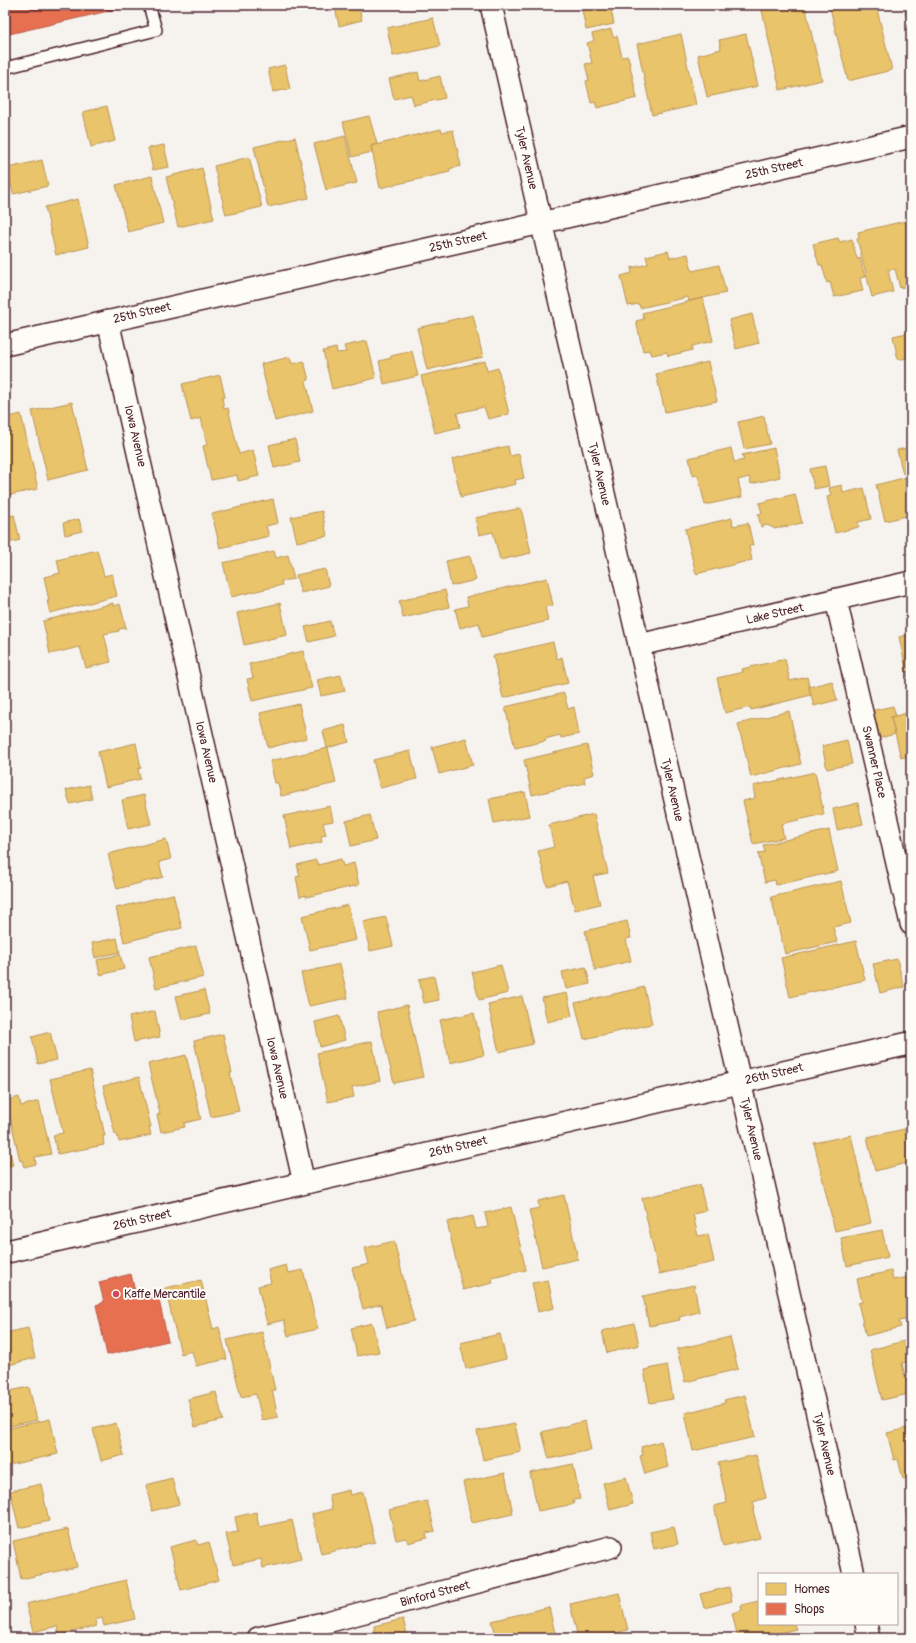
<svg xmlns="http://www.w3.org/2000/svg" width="916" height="1643" viewBox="0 0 916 1643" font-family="Pangolin,sans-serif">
<rect width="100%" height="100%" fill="#f6f3ef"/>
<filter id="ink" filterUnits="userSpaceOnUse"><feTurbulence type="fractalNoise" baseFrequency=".025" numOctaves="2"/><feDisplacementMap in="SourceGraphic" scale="8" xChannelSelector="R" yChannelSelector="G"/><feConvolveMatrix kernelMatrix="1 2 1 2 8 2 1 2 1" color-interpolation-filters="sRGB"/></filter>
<g filter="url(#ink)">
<g fill="#e9c46a" stroke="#b99257">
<path d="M350 5H358L362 20 339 26 335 8Z"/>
<path d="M602 5H610L614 24 586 30 582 10Z"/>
<path d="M765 5H805L822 80 780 90 761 6Z"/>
<path d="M842 5H876L892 70 848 81 830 8Z"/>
<path d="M911 10V37L905 12Z"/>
<path d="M433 18 440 46 393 56 387 28Z"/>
<path d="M611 29 613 37 617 36 622 57 628 56 637 98 597 108 595 102 591 103 586 81 589 80 585 64 592 63 587 43 594 41 592 34Z"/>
<path d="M681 34 696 105 652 115 637 44Z"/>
<path d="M746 34 758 86 707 97 698 55 721 49 719 40Z"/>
<path d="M285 65 290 89 273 92 268 69Z"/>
<path d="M418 72 420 81 440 76 445 98 414 105 411 95 394 99 389 79Z"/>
<path d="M107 106 115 141 91 147 83 112Z"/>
<path d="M369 116 377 144 371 146 372 152 352 157 343 122Z"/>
<path d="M441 129 442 132 453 130 461 166 449 169 450 172 380 188 371 146Z"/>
<path d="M345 136 357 183 326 190 314 144Z"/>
<path d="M295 137 309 198 268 207 254 147Z"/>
<path d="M164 145 169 167 153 170 148 148Z"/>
<path d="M249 157 262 207 226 215 214 166Z"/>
<path d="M42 160 48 186 13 194 8 168Z"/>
<path d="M202 168 214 219 178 227 166 177Z"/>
<path d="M152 176 163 223 128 232 116 185Z"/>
<path d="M78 199 89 247 56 255 45 207Z"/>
<path d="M905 221 907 227H909L911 235V285L900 288 895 269 888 270 893 292 872 297 857 239 859 238 858 232Z"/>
<path d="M838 238 840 242 852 239 857 259 860 258 865 277 860 278 863 291 834 297 830 282 827 283 822 265H819L813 244Z"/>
<path d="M668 251 670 258 688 254 692 271 719 265 726 293 689 301 688 297 640 308 639 304 628 306 621 276 632 273 631 268 648 264 646 256Z"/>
<path d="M703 298 713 341 692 346 693 350 668 356 667 352 652 355 650 350 643 351 636 321 644 319 642 313Z"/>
<path d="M752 314 759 343 736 349 729 320Z"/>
<path d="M473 315 483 357 427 370 417 328Z"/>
<path d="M911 332V357L898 360 893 336Z"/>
<path d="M367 341 376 378 332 389 323 351 336 348 337 353 346 352 344 346Z"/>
<path d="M412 351 418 376 384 384 379 361 391 358V356Z"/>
<path d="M290 357 292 364 304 361 309 380 306 381 313 411 275 421 261 364Z"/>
<path d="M485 361 487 371 498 368 509 414 488 419 484 407 457 413 460 427 435 433 421 376Z"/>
<path d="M708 362 717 401 665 412 656 374Z"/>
<path d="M220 375 225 397H222L224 409 228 408 239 454 253 450 259 476 238 481 237 475 211 480 203 446 207 445 201 418 191 421 182 384Z"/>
<path d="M72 402 88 470 48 480 32 411Z"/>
<path d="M21 414 38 489 5 496V418Z"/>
<path d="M764 416 770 444 744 449 738 422Z"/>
<path d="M295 439 300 462 274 468 269 445Z"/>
<path d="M508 446 510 456 519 454 524 478 515 480 516 484 461 497 452 459Z"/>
<path d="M911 447V472L903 474 897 450Z"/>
<path d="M731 448 734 462 744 460 742 455 774 448 780 477 751 484 749 477 738 480 742 497 705 505 698 475 693 476 689 458Z"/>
<path d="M825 466 829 486 814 489 810 469Z"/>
<path d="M907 477 911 493V515L885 521 876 485Z"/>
<path d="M842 485 843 493 864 488 871 519 858 522 859 527 835 533 827 497 831 496 829 488Z"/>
<path d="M795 494 802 523 774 529V528L767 525 761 527 758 514 762 513 759 503Z"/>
<path d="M273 499 278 523 266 526 269 536 220 548 212 514Z"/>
<path d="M521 508 531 553 500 560 493 532 479 535 475 518Z"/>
<path d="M322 511 327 536 297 542 291 517Z"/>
<path d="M14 515 20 540 5 544V517Z"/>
<path d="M732 518 733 526 748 523 753 545 749 546 752 560 696 574 685 529Z"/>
<path d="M79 519 82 531 65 535 63 523Z"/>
<path d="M97 550 104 576 112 574 117 596 50 613 47 601H49L44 577 60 573 57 560Z"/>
<path d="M274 551 276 558 288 555 294 579 281 581 282 585 231 597 223 563Z"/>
<path d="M470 556 476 580 451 586 446 561Z"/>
<path d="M325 569 329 586 301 593 296 575Z"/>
<path d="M547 578 553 605 545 607 548 621 482 637 479 623 460 628 455 609 468 606 466 597Z"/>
<path d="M445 590 449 607 403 618 399 601Z"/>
<path d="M113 603V606L120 604 126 628 119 629V631L104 634 111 662 86 668 80 647 50 654 43 621Z"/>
<path d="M280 603 287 635 244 645 237 613Z"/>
<path d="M330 621 334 636 309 642 305 627Z"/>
<path d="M911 634V692L899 637Z"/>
<path d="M553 642 557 659 562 657 568 683 503 698 493 656Z"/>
<path d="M303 651 312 688 252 701 247 679 253 678 249 664Z"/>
<path d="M785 659 790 681 807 677 811 695 751 710 750 707 725 713 717 678 743 672 742 669Z"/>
<path d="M341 675 345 691 321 696 317 680Z"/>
<path d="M832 681 837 700 814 706 809 687Z"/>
<path d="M564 693 568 709 574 707 579 734 561 738 560 735 545 739 546 741 515 748 505 707Z"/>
<path d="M299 704 307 738 268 748 260 713Z"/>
<path d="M893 706 896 716 891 717 895 734 873 740 866 712Z"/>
<path d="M789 711 801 764 751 777 738 724Z"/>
<path d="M911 712V755L901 758 891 717Z"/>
<path d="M345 725 349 742 327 748 323 731Z"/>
<path d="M466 738 473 765 439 774 432 747Z"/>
<path d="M847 740 852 764 827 769 822 746Z"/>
<path d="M136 743 141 768 138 769 140 779 106 787 98 752Z"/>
<path d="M587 745 594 774 584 777 585 783 532 795 524 760Z"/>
<path d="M328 748 336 783 281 796 278 783H275L270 761Z"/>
<path d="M410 751 417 779 380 788 373 760Z"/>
<path d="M815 772 824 814 781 824 784 838 753 844 743 801 755 798 753 786Z"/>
<path d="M911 773V800L905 775Z"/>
<path d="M89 785 92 799 70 804 66 790Z"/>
<path d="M525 792 530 816 494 823 489 799Z"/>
<path d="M144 795 151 824 128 829 122 800Z"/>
<path d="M858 803 863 824 837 830 833 809Z"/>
<path d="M330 806 333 821 323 823 326 835 321 836 322 842 291 849 284 816Z"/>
<path d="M594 814 608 873 593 876 600 904 575 910 567 881 547 886 538 851 554 847 549 825Z"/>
<path d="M370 815 376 840 351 846 346 821Z"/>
<path d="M829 830 838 871 776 885 775 880 765 882 758 853 765 852 763 845Z"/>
<path d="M166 839 171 859 159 862 163 877 117 889 108 854Z"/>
<path d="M341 859 343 866 354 863 359 885 306 897V895L300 897 296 877 300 876 297 865 316 860 318 865Z"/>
<path d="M841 881 851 923 833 927 837 942 785 954 771 897Z"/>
<path d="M173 894 182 928 124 942 116 908Z"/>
<path d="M348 905 356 940 310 950 302 916Z"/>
<path d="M386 917 393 946 370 951 363 922Z"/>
<path d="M627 921 631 938 626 939 631 961 595 970 585 931Z"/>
<path d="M117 938 120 952 95 958 92 943Z"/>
<path d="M856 941 865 980 790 997 781 958Z"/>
<path d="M196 946 204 977 156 988 149 957Z"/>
<path d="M120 954 124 969 100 975 97 960Z"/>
<path d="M897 959 904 987 880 993 873 964Z"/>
<path d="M340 964 348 998 309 1006 301 973Z"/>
<path d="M501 965 508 993 479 1000 472 972Z"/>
<path d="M586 967 590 984 566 989 562 972Z"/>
<path d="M434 976 439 1000 424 1003 419 979Z"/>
<path d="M644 987 652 1024 584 1039 575 1003Z"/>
<path d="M204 990 210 1014 182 1020 176 996Z"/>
<path d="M567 993 572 1016 547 1022 542 998Z"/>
<path d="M522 996 533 1044 499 1052 488 1004Z"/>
<path d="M407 1005 423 1077 394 1083 377 1012Z"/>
<path d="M155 1011 160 1037 134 1042 129 1017Z"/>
<path d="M474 1013 484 1055 450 1063 440 1020Z"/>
<path d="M339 1016 345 1040 320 1047 315 1022Z"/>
<path d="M50 1032 57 1060 38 1064 32 1037Z"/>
<path d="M223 1034 232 1073H230L239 1111 211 1117 194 1041Z"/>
<path d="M372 1041 380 1081 352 1087 354 1097 328 1102 317 1053Z"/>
<path d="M186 1055 201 1119 184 1123 185 1127 161 1132 157 1115 160 1114 148 1064Z"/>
<path d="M90 1070 105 1136H103L104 1145 58 1154 53 1135 63 1133 50 1079Z"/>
<path d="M139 1077 151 1127H149L151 1135 119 1142 117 1134H115L103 1086Z"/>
<path d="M19 1097 21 1106 39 1101 51 1154 35 1157 36 1164 24 1167 22 1160 20 1161 8 1108H9L8 1100Z"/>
<path d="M905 1129 911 1154V1162L875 1171 867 1137Z"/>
<path d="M5 1132 13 1165 5 1167Z"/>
<path d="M851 1135 871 1223 835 1231 814 1143Z"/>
<path d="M700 1185 706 1211 693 1214 698 1236 708 1234 714 1262 659 1274 642 1198Z"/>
<path d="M564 1195 578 1259 542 1267 529 1210 539 1208 538 1201Z"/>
<path d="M511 1207 526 1270 492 1278 493 1283 463 1290 447 1222 473 1216 476 1229 488 1227 485 1213Z"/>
<path d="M882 1230 888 1257 847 1266 841 1238Z"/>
<path d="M394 1241 414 1321 387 1328 381 1304 363 1309 352 1268 369 1264 365 1248Z"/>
<path d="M286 1265 288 1273 303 1270 318 1329 288 1336 284 1320 267 1324 258 1286 271 1283 268 1270Z"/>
<path d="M891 1271 893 1280 909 1277 911 1287V1319L899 1321 901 1327 866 1336 858 1303 862 1302 857 1279Z"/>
<path d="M201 1280 213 1329 219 1327 227 1359 196 1366 192 1351 181 1354 165 1288Z"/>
<path d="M548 1280 554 1308 538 1312 532 1283Z"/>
<path d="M694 1285 699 1312 679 1317 680 1320 649 1326 643 1296Z"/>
<path d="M372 1323 379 1352 357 1356 351 1328Z"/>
<path d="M634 1323 639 1345 607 1353 602 1331Z"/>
<path d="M28 1328 35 1358 5 1366V1333Z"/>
<path d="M262 1332 275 1390H272L278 1417 262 1420 256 1394 241 1397 227 1340Z"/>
<path d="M500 1334 506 1359 466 1369 460 1343Z"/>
<path d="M730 1337 738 1369 685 1382 677 1349Z"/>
<path d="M908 1340 911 1352V1361L902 1363 909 1394 882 1400 870 1350Z"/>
<path d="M667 1365 673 1399 650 1403 644 1370Z"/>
<path d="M29 1387 37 1420 5 1427V1392Z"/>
<path d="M216 1392 223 1420 195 1427 188 1399Z"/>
<path d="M745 1395 755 1437 693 1451 685 1413 725 1403 724 1400Z"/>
<path d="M50 1419 58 1454 5 1466V1429Z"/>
<path d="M585 1421 591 1450 549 1459 542 1432Z"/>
<path d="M116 1423 124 1455 101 1461 93 1429Z"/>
<path d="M515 1424 521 1452 483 1460 477 1431Z"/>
<path d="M911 1427V1477L903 1479 898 1459 894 1460 887 1433Z"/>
<path d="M661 1441 668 1467 645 1474 640 1456 643 1455 641 1447Z"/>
<path d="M756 1455 766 1498 753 1502 755 1509 753 1510 760 1538 723 1546 714 1506 727 1503 718 1463Z"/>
<path d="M573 1464 580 1499 573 1500 574 1504 538 1511 530 1473Z"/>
<path d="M505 1473 513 1514 472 1523 463 1482Z"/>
<path d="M626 1477 633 1504 610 1510 603 1483Z"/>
<path d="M172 1478 179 1504 152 1511 146 1485Z"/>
<path d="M41 1484 49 1521 19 1528 10 1491Z"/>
<path d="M349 1490 350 1495 363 1492 375 1542 321 1554 312 1514 332 1509 329 1495Z"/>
<path d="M427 1501 435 1531 426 1533 427 1538 408 1543 406 1538 396 1540 389 1510Z"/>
<path d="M911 1508V1536L905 1509Z"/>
<path d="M256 1512 259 1527 292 1520 301 1559 263 1568 261 1559 233 1565 226 1534 238 1532 235 1517Z"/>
<path d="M674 1527 678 1544 654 1549 650 1532Z"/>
<path d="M68 1529 77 1567 21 1579 13 1541Z"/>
<path d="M196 1540 198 1545 209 1542 219 1580 181 1590 170 1547Z"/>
<path d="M126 1580 135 1619 104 1626 102 1618 95 1620 96 1626 59 1635 57 1626 33 1632 26 1604Z"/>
<path d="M729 1587 732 1601 704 1608 700 1594Z"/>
<path d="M619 1593 628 1630 593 1638H578L570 1604Z"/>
<path d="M759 1601V1624H794L796 1629 760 1638H738L732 1613 742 1610 741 1605Z"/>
<path d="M549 1607 556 1638H497L492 1621Z"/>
<path d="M403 1619 408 1638H376L374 1626Z"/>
</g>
<g fill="#e76f51" stroke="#b85746">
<path d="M5 5H130V6L5 35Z"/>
<path d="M131 1274 136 1296 157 1291 168 1341 107 1355 96 1305 104 1302 99 1282Z"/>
</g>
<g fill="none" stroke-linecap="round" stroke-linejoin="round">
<defs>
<path id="lane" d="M5 68 156 30 149 5"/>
<g id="street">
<path d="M491 5 854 1574"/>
<path d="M108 321 304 1183"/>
<path d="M5 345 502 232 911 137"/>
<path d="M836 600 911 924"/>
<path d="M639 645 911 582"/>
<path d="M866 1624 869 1638"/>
<path d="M258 1638 323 1623 611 1547"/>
</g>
<path id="secondary" d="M5 1252 911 1043"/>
</defs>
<use href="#lane" stroke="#4a1f2b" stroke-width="14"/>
<use href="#street" stroke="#4a1f2b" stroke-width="24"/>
<use href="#secondary" stroke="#4a1f2b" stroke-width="25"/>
<use href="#lane" stroke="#fdfcf7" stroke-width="11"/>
<use href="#street" stroke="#fdfcf7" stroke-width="21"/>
<use href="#secondary" stroke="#fdfcf7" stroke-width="22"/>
</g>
</g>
<circle fill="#d1495b" stroke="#fdfcf7" stroke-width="1.5" cx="116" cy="1294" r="4"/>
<g text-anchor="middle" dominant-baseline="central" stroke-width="4" stroke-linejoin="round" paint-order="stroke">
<g font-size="12" fill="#4a1f2b" stroke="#fdfcf7">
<text transform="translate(526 158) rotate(77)">Tyler Avenue</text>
<text transform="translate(774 169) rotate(-13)">25th Street</text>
<text transform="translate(458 242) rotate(-13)">25th Street</text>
<text transform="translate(142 313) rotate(-13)">25th Street</text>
<text transform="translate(135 436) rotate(77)">Iowa Avenue</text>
<text transform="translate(599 474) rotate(77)">Tyler Avenue</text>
<text transform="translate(775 614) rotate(-13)">Lake Street</text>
<text transform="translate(206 752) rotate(77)">Iowa Avenue</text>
<text transform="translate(874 762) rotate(77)">Swanner Place</text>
<text transform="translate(672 790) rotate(77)">Tyler Avenue</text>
<text transform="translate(277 1068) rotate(77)">Iowa Avenue</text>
<text transform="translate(774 1074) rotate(-13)">26th Street</text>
<text transform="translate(751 1129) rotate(77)">Tyler Avenue</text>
<text transform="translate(458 1147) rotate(-13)">26th Street</text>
<text transform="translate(142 1220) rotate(-13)">26th Street</text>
<text transform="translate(824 1444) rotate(77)">Tyler Avenue</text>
<text transform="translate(435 1594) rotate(-15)">Binford Street</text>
</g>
<g font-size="12" fill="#4a1f2b" stroke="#fdfcf7" text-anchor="start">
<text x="124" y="1294">Kaffe Mercantile</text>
</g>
</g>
<rect width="916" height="1643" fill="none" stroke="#fdfcf7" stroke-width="20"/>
<rect x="10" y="10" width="896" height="1623" fill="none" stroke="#4a1f2b" stroke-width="1.5" filter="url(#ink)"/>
<rect x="758" y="1573" width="140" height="52" fill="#fdfcf7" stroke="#b5a4a5"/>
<rect x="766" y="1583" width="20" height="12" fill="#e9c46a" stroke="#b5a4a5"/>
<text x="794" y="1593" font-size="12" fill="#4a1f2b">Homes</text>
<rect x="766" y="1603" width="20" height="12" fill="#e76f51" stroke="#b5a4a5"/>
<text x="794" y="1613" font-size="12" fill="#4a1f2b">Shops</text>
</svg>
